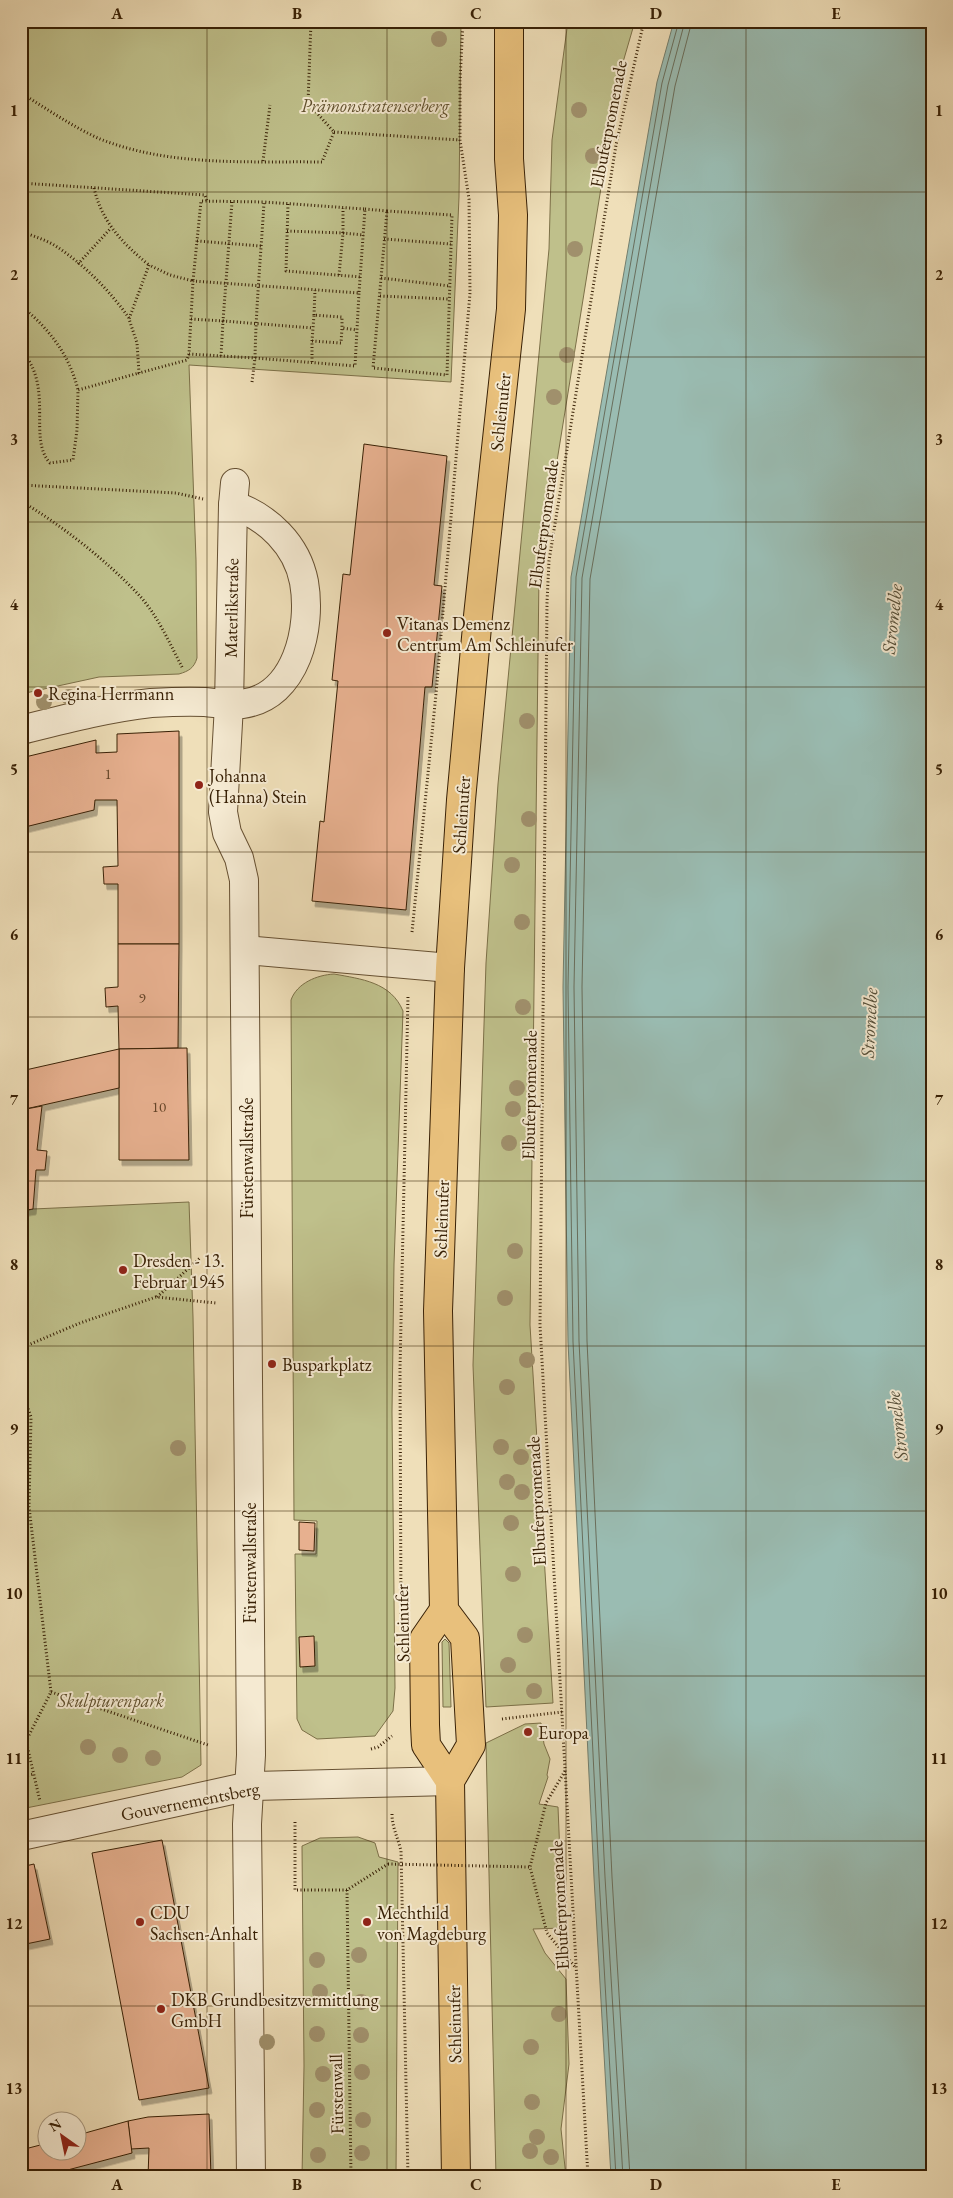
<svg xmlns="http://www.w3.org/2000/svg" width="953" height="2198" viewBox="0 0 953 2198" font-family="'EB Garamond',serif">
<defs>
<filter id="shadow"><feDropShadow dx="3" dy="5.5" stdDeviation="0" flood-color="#0004"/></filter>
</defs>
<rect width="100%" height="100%" fill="#efdfb9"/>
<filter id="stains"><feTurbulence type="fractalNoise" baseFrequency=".004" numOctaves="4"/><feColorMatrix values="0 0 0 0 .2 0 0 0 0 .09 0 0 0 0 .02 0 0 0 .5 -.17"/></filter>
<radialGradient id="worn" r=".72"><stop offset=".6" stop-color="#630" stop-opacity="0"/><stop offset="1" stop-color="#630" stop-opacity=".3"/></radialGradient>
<g fill="#bfc08b" stroke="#7c7048">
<path d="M21 21H461L459 197 451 382 189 365 196 560 197 658C194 668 189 671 179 674L99 677 21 694Z"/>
<path d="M568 21H635L619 76 539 573 530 1325 553 1703 486 1707 473 1365 486 963 498 784 549 249 552 140Z"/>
<path d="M334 974C361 979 391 982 403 1011L394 1264 392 1412 395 1688 393 1711 375 1736 317 1739 302 1730 297 1719 295 1554H316L317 1521 294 1520 291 1000C297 983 317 975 334 974Z"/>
<path d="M189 1202 193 1317 201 1765 182 1777 21 1809V1212L33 1209Z"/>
<path d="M445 1639 449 1643 451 1707H443L442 1642Z"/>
<path d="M541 1723 544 1744 550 1759 547 1775 548 1777 539 1804 558 1807 563 1928 533 1929 545 1953 566 1979 569 2064 561 2129 566 2177H496L486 1743 525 1724Z"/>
<path d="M358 1837 375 1843 379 1857 398 1862 396 2177H302L304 2066 302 1846 320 1838Z"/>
</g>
<path fill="#9abcb2" stroke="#737e6d" d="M674 21H932V2177H611L594 1878 568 1342 563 987 571 577 657 82Z"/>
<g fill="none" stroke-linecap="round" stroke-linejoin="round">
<g stroke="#696e5c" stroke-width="1">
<path d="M616 2177 599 1877 573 1342 568 987 576 577 662 83 679 21"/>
<path d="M623 2177 605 1877 579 1341 574 987 582 578 668 85 685 21"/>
<path d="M630 2177 612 1877 587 1341 582 987 590 579 675 86 692 21"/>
</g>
</g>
<g fill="#e7b08f" stroke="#382005" filter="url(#shadow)">
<path d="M364 444 447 456 434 585 442 586 432 687H425L406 910 312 901 320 821 324 822 338 681 332 680 343 574 350 575Z"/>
<path d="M179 731V944H118V884H104L103 867 118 866 117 800H95L94 810 21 828V758L96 740V753L117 752V734Z"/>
<path d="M118 944H179L178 1048 119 1049 118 1006 106 1007 105 988 118 987Z"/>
<path d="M187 1048 189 1160H119V1049Z"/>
<path d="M119 1049V1088L21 1110V1071Z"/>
<path d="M42 1106 37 1150 47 1151 45 1170H36L33 1209 21 1211V1110Z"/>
<path d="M299 1522 315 1523 314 1551 299 1550Z"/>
<path d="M314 1636 315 1666 300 1667 299 1637Z"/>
<path d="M162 1840 209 2088 139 2100 92 1853Z"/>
<path d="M34 1864 50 1939 21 1945V1867Z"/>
<path d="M209 2114 211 2177H148L149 2148 131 2149 128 2121 148 2117Z"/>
<path d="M128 2121 132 2153 60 2172 61 2177H22L21 2150 48 2143V2150H78V2135Z"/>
</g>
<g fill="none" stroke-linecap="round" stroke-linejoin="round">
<defs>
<g id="minor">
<path d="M235 483 233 505 229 705 223 812 227 833 239 858 244 880 251 1755 247 1824 251 2176"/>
<path d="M21 730C65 719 107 708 151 703 168 702 187 701 205 702 217 703 229 706 242 704 297 697 312 627 304 582 297 545 268 517 233 505"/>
<path d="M245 950 450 968"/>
<path d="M21 1836 250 1786 450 1781"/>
</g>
<g id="major">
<path d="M444 1610 424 1639 425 1725 426 1745 450 1781"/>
<path d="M456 2177 450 1781 471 1745 465 1638 444 1610 438 1311 450 968 461 800 478 616 511 309 513 215 509 159V21"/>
</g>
</defs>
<use href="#minor" stroke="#665032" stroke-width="30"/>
<use href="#major" stroke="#382005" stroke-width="30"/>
<g stroke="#382005" stroke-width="3" stroke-dasharray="1 2.5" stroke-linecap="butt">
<path d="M21 93C47 109 73 127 100 139 171 167 248 161 322 162L334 132 308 103 311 21"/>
<path d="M334 132 460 140"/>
<path d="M263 161 270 105"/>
<path d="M21 183 205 195 207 201"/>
<path d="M94 188C102 222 122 243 149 265"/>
<path d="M232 202 223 321 313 328"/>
<path d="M288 204 286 271 361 277"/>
<path d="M365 209 387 211"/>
<path d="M387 211 452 215 447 375 373 368Z"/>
<path d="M21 231C32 236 44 239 54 245 83 263 110 291 129 318"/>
<path d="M287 231 343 233V208"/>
<path d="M384 239 451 244"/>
<path d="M197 241 261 246"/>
<path d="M78 264 111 228"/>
<path d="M339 275 343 233 364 235"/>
<path d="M381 278 450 286"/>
<path d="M380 296 449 299"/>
<path d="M21 306C49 328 70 356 78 390"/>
<path d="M314 315 315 290"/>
<path d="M191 319 223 321 221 356"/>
<path d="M312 341 314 315 342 317V328"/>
<path d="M21 350C55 387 27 438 50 463L73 460 77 430 78 390 139 373"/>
<path d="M189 354 187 360 139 373 137 343 129 319 149 265 170 275 193 281 201 201 264 202C261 254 256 306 255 358L189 354 193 281C248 285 304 289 359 293L365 209 264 202"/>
<path d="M312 362V341L341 343 342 328 357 330"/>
<path d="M252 382 255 358 355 366 359 293"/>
<path d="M21 485 176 493 203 499"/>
<path d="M21 501C61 525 106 560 138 594 157 614 170 644 183 669"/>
<path d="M412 932 436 694 470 293 469 199 460 140V81L463 21"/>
<path d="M157 1297 200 1258"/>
<path d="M21 1348 80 1323 156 1297 216 1303"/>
<path d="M21 1389 31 1417 29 1507 51 1692 26 1741 40 1801"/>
<path d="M401 1614 400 1369 408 996"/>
<path d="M51 1692 208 1745"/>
<path d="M502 1719 562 1712"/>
<path d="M371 1749 378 1747 392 1736"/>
<path d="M565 1771 546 1803 530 1867 547 1933 576 1968"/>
<path d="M21 1777 34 1774"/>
<path d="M392 1814C392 1827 398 1838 401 1851L408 2177"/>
<path d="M295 1822V1890H347L388 1864"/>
<path d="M347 1890 351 2177"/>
<path d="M588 2177 540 1325 547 602 549 561 616 145 644 21"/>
</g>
<use href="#minor" stroke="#f5ead2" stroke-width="28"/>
<use href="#major" stroke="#e8c07c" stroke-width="28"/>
<path stroke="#382005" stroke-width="3" stroke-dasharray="1 2.5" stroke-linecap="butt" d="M388 1864 530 1867"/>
</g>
<g fill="#a0906c">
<circle cx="439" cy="39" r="8"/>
<circle cx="579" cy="110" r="8"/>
<circle cx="593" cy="156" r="8"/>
<circle cx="575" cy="249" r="8"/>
<circle cx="567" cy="355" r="8"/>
<circle cx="554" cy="397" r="8"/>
<circle cx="69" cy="697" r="8"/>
<circle cx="44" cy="702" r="8"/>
<circle cx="527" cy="721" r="8"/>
<circle cx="529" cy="819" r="8"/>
<circle cx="512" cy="865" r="8"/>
<circle cx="522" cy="922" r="8"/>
<circle cx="523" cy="1007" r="8"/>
<circle cx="517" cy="1088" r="8"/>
<circle cx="513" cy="1109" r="8"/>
<circle cx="509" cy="1143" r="8"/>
<circle cx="515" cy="1251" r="8"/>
<circle cx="505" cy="1298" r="8"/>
<circle cx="527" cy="1360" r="8"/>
<circle cx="507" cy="1387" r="8"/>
<circle cx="501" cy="1447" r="8"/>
<circle cx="178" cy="1448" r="8"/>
<circle cx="521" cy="1457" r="8"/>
<circle cx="507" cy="1482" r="8"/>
<circle cx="522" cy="1492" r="8"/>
<circle cx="511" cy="1523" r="8"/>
<circle cx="513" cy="1574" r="8"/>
<circle cx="525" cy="1635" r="8"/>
<circle cx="508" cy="1665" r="8"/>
<circle cx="534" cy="1691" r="8"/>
<circle cx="88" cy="1747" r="8"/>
<circle cx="120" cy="1755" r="8"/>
<circle cx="153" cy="1758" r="8"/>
<circle cx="359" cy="1955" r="8"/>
<circle cx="317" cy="1960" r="8"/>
<circle cx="320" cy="1992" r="8"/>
<circle cx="361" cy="2002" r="8"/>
<circle cx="559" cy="2014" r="8"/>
<circle cx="317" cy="2034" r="8"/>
<circle cx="361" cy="2035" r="8"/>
<circle cx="267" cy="2042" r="8"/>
<circle cx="531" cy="2047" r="8"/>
<circle cx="362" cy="2072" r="8"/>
<circle cx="323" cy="2074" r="8"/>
<circle cx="532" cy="2102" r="8"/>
<circle cx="317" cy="2110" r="8"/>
<circle cx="363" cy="2120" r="8"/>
<circle cx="537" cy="2137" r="8"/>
<circle cx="530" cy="2151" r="8"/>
<circle cx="362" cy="2153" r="8"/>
<circle cx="318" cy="2155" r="8"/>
<circle cx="551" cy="2157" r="8"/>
</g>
<path fill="none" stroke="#382005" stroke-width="1" stroke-opacity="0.55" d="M207 21V2177M387 21V2177M566 21V2177M746 21V2177M21 192H932M21 357H932M21 522H932M21 687H932M21 852H932M21 1017H932M21 1181H932M21 1346H932M21 1511H932M21 1676H932M21 1841H932M21 2006H932"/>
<g fill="#8f2418" stroke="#f5ead2" stroke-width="2">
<circle cx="387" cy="633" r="5"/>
<circle cx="38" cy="693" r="5"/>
<circle cx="199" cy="785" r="5"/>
<circle cx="123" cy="1270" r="5"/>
<circle cx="272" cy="1364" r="5"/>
<circle cx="528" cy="1732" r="5"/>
<circle cx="140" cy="1922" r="5"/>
<circle cx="367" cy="1922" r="5"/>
<circle cx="161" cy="2009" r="5"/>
</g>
<g text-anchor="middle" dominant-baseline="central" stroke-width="4" stroke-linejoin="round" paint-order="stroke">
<g font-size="15" fill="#644428">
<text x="108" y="773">1</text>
<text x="142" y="997">9</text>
<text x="159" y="1106">10</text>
</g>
<g font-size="18" font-style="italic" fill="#60502d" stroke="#f5ead2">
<text x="375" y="105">Prämonstratenserberg</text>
<text x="111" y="1700">Skulpturenpark</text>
</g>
<g font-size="18" fill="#382005" stroke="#f5ead2">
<text transform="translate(608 124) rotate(-79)">Elbuferpromenade</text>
<text transform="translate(500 412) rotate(-84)">Schleinufer</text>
<text transform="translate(543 524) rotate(-82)">Elbuferpromenade</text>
<text transform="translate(231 608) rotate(-89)">Materlikstraße</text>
<text transform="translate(461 815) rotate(-86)">Schleinufer</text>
<text transform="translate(529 1095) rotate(-89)">Elbuferpromenade</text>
<text transform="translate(246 1158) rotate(-90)">Fürstenwallstraße</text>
<text transform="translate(441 1219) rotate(-88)">Schleinufer</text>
<text transform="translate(536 1501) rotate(-93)">Elbuferpromenade</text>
<text transform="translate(249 1563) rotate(-90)">Fürstenwallstraße</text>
<text transform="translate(402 1623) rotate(-91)">Schleinufer</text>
<text transform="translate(190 1801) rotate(-11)">Gouvernementsberg</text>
<text transform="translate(559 1905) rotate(-93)">Elbuferpromenade</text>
<text transform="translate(454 2024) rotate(-91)">Schleinufer</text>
<text transform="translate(336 2094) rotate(-91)">Fürstenwall</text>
</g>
<g font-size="18" fill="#382005" stroke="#f5ead2" text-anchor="start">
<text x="397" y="623">Vitanas Demenz<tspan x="397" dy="21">Centrum Am Schleinufer</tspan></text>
<text x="48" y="693">Regina Herrmann</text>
<text x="209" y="775">Johanna<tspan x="209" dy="21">(Hanna) Stein</tspan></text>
<text x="133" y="1260">Dresden - 13.<tspan x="133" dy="21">Februar 1945</tspan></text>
<text x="282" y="1364">Busparkplatz</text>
<text x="538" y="1732">Europa</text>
<text x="150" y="1912">CDU<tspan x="150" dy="21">Sachsen-Anhalt</tspan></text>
<text x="377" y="1912">Mechthild<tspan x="377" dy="21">von Magdeburg</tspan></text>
<text x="171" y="1999">DKB Grundbesitzvermittlung<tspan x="171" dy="21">GmbH</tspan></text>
</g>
<g font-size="19" font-style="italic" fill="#554f39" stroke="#f5ead2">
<text transform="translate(892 619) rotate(-84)">Stromelbe</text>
<text transform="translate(869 1023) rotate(-87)">Stromelbe</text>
<text transform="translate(897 1426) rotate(-97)">Stromelbe</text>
</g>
</g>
<rect width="953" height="2198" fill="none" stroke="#efdfb9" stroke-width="55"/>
<g transform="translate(62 2136) rotate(327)"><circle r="24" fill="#f5ead2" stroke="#a99980"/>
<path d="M0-4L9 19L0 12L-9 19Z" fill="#8f2418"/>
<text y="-8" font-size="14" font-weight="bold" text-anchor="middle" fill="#382005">N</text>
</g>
<rect x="28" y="28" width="898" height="2142" fill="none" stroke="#382005" stroke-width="2"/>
<g font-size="16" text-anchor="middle" font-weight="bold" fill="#382005">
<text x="117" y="19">A</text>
<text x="297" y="19">B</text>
<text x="476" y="19">C</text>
<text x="656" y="19">D</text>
<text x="836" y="19">E</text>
<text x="14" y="116">1</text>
<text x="939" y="116">1</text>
<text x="14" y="280">2</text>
<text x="939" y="280">2</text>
<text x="14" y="445">3</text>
<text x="939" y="445">3</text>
<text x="14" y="610">4</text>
<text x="939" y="610">4</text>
<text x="14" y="775">5</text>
<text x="939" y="775">5</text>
<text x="14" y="940">6</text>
<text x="939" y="940">6</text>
<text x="14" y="1105">7</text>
<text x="939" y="1105">7</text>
<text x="14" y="1270">8</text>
<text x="939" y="1270">8</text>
<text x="14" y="1434">9</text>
<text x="939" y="1434">9</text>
<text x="14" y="1599">10</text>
<text x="939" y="1599">10</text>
<text x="14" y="1764">11</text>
<text x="939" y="1764">11</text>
<text x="14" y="1929">12</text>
<text x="939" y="1929">12</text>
<text x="14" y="2094">13</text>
<text x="939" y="2094">13</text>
<text x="117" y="2190">A</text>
<text x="297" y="2190">B</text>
<text x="476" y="2190">C</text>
<text x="656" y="2190">D</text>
<text x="836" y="2190">E</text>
</g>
<rect width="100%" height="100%" filter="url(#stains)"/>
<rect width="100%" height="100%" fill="url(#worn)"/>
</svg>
